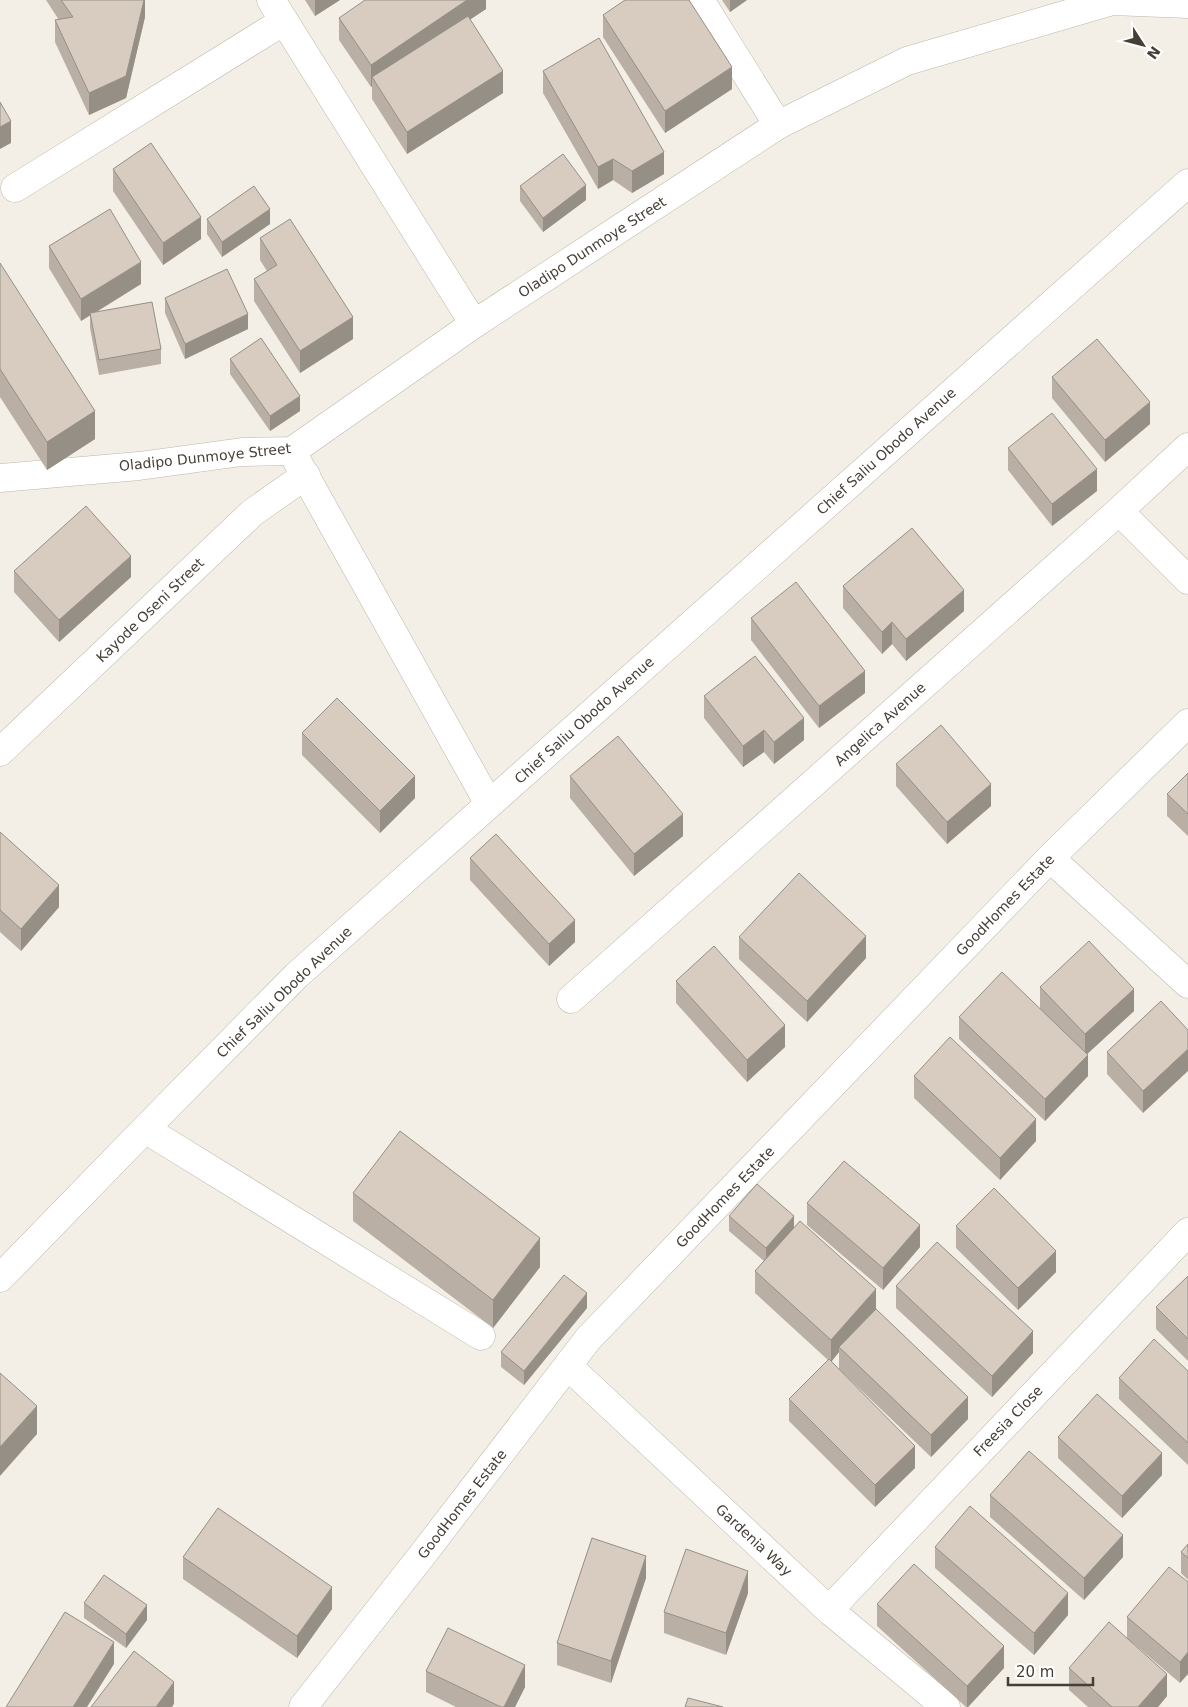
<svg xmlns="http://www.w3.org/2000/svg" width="1188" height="1707" viewBox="0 0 1188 1707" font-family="'DejaVu Sans',sans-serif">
<rect width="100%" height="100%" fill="#f3efe7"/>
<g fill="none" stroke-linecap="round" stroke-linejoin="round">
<defs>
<g id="minor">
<path d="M271 0 474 324"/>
<path d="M700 0 778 125"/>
<path d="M15 188 284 21"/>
<path d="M297 461 489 804"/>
<path d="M0 478 139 466 242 452 292 451 474 324 778 125 907 61 1112 1 1188 4"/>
<path d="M1119 511 1188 580"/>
<path d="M0 752 252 513 306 475"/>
<path d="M1050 858 1188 984"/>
<path d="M571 999 1119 511 1188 447"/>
<path d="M145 1129 481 1336"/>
<path d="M0 1278 145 1129 296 976 1188 183"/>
<path d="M568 1366 829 1610 946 1707"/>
<path d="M829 1610 1188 1232"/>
<path d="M303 1707 423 1554 588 1339 1050 858 1188 723"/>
</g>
</defs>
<use href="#minor" stroke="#beb6aa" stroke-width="29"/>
<use href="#minor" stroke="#fff" stroke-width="28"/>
</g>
<g fill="#b9afa4">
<path d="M46 0H145V17L126 98 89 115 55 42V20H59Z"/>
<path d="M305 0H340L315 16Z"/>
<path d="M486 0V9L470 19 503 93 407 154 372 99V86L371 87 339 40V18Z"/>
<path d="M722 0H747L730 12Z"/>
<path d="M603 15 732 89 665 133 603 37Z"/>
<path d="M543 71 664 174 632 193 613 180 598 189 543 93Z"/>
<path d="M113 169 201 239 163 265 113 191Z"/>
<path d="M520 186 586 200 543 232 520 201Z"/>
<path d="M207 219 270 224 222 257 207 234Z"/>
<path d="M260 238 353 339 300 373 254 301V279L267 271 260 260Z"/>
<path d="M49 246 141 284 95 313 161 349V364L99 375 90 328V315L81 321 49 268Z"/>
<path d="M0 263 95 439 47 470 0 397Z"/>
<path d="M165 298 248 329 185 359 165 313Z"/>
<path d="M230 359 300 411 270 431 230 374Z"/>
<path d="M1052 377 1150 424 1105 462 1052 398Z"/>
<path d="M1008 448 1097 491 1052 526 1008 470Z"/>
<path d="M14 571 131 577 59 642 14 592Z"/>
<path d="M843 586 964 611 906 661 892 644 882 654 843 608Z"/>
<path d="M751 618 865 693 819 728 751 640Z"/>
<path d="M704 696 804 740 774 764 764 752 743 767 704 718Z"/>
<path d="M302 733 415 798 380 833 302 755Z"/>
<path d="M896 764 991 806 947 844 896 786Z"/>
<path d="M1188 773V836L1167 816V794Z"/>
<path d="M570 776 683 836 634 876 570 798Z"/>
<path d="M0 832 59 907 21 951 0 932Z"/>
<path d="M470 858 575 942 549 966 470 880Z"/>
<path d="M739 937 866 958 807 1022 739 959Z"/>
<path d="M676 981 785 1047 747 1082 676 1003Z"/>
<path d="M1040 987 1134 1011 1087 1054 1088 1076 1045 1121 959 1039V1017L1040 1009Z"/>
<path d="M1161 1001 1143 1113 1107 1074V1052Z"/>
<path d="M914 1076 1036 1141 1000 1180 914 1098Z"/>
<path d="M353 1193 540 1267 493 1328 353 1221Z"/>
<path d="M807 1203 920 1247 883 1290 807 1225Z"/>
<path d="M729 1216 794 1228 876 1309 968 1419 931 1457 839 1369V1352L831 1362 915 1468 875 1507 789 1421V1399L828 1360 755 1293V1271L764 1261 729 1231Z"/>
<path d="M956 1226 1056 1272 1018 1310 956 1248Z"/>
<path d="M1188 1276V1361L1156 1329V1307Z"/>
<path d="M896 1286 1033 1353 992 1397 896 1308Z"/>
<path d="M587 1308 524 1385 501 1367V1352Z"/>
<path d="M1188 1371V1465L1119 1399V1378Z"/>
<path d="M1058 1437 1162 1475 1122 1518 1058 1458Z"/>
<path d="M990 1495 1123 1557 1084 1600 990 1517Z"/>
<path d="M1188 1544V1580L1181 1573V1552Z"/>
<path d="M935 1547 1068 1615 1034 1655 935 1568Z"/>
<path d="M183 1557 332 1609 297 1658 183 1579Z"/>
<path d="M646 1578 611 1683 557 1665V1643Z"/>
<path d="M1188 1582 1180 1683 1133 1643 1167 1696 1158 1707H1088L1069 1690V1668L1127 1638V1617Z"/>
<path d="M748 1593 726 1655 664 1633V1612Z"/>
<path d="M84 1603 147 1620 126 1648 84 1618Z"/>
<path d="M877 1604 1004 1668 968 1707H966L877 1626Z"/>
<path d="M426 1671 525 1687 515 1707H456L426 1692Z"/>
</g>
<g fill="#968f86">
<path d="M144 0H145V17L126 98 89 115V93Z"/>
<path d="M315 0H340L315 16Z"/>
<path d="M467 0H486V9L376 83 372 77V86L371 87V65Z"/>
<path d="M730 0H747L730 12Z"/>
<path d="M732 67V89L665 133V111Z"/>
<path d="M503 71V93L407 154V132Z"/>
<path d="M11 121V143L0 149V127Z"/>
<path d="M664 152V174L632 193V171Z"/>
<path d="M613 159V180L598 189V167Z"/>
<path d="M586 185V200L543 232V218Z"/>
<path d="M270 209V224L222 257V242Z"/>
<path d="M201 217V239L163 265V243Z"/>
<path d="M141 262V284L81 321V299Z"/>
<path d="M248 314V329L185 359V344Z"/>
<path d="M353 317V339L300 373V351Z"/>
<path d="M300 396V411L270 431V416Z"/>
<path d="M1150 402V424L1105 462V440Z"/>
<path d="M95 411V439L47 470V442Z"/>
<path d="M1097 469V491L1052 526V504Z"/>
<path d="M131 556V577L59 642V620Z"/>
<path d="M964 590V611L906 661V639Z"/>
<path d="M892 622V644L882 654V632Z"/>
<path d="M865 671V693L819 728V706Z"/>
<path d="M804 718V740L774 764V742Z"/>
<path d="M764 730V752L743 767V746Z"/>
<path d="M415 776V798L380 833V811Z"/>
<path d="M991 784V806L947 844V822Z"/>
<path d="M683 814V836L634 876V854Z"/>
<path d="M59 885V907L21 951V929Z"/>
<path d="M575 920V942L549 966V944Z"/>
<path d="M866 936V958L807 1022V1001Z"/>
<path d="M1134 989V1011L1085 1056V1034Z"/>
<path d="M785 1025V1047L747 1082V1060Z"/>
<path d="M1188 1049V1071L1143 1113V1091Z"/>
<path d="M1088 1055V1076L1045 1121V1099Z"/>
<path d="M1036 1119V1141L1000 1180V1158Z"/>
<path d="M794 1216V1231L766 1263V1248Z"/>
<path d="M920 1225V1247L883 1290V1268Z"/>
<path d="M540 1238V1267L493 1328V1300Z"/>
<path d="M1056 1251V1272L1018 1310V1288Z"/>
<path d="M876 1289V1311L839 1347V1352L831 1362V1340Z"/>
<path d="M587 1293V1308L524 1385V1371Z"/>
<path d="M1033 1331V1353L992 1397V1376Z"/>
<path d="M968 1397V1419L931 1457V1435Z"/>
<path d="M37 1406V1434L0 1476V1447Z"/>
<path d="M915 1446V1468L875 1507V1485Z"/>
<path d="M1162 1453V1475L1122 1518V1496Z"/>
<path d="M1123 1535V1557L1084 1600V1578Z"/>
<path d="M646 1556V1578L611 1683V1661Z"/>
<path d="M748 1571V1593L726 1655V1633Z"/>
<path d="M332 1587V1609L297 1658V1636Z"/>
<path d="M1068 1593V1615L1034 1655V1633Z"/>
<path d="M147 1605V1620L126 1648V1634Z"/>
<path d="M114 1642V1664L87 1707H73Z"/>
<path d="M1004 1646V1668L968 1707H967V1686Z"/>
<path d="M1188 1652V1674L1180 1683V1662Z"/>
<path d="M525 1665V1687L515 1707H504Z"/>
<path d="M1167 1674V1696L1158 1707H1138Z"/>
<path d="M174 1682V1704L172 1707H156Z"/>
</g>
<g fill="#d7ccbf" stroke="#968f86">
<path d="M61 0H144L126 76 89 93 55 20 73 17Z"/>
<path d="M365 0H467L371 65 339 18Z"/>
<path d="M625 0H689L732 67 665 111 603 15Z"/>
<path d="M468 16 503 71 407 132 372 77Z"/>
<path d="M599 38 664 152 632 171 613 159 598 167 543 71Z"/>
<path d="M0 102 11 121 0 127Z"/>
<path d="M151 143 201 217 163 243 113 169Z"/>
<path d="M563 154 586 185 543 218 520 186Z"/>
<path d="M254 186 270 209 222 242 207 219Z"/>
<path d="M110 209 141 262 81 299 49 246Z"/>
<path d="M290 219 353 317 300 351 254 279 277 265 260 238Z"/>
<path d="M0 263 95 411 47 442 0 369Z"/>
<path d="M227 269 248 314 185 344 165 298Z"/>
<path d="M152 302 161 349 99 360 90 313Z"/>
<path d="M261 338 300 396 270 416 230 359Z"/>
<path d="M1097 339 1150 402 1105 440 1052 377Z"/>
<path d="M1052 413 1097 469 1052 504 1008 448Z"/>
<path d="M86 506 131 556 59 620 14 571Z"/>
<path d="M912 528 964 590 906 639 892 622 882 632 843 586Z"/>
<path d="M796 582 865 671 819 706 751 618Z"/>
<path d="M755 656 804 718 774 742 764 730 743 746 704 696Z"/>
<path d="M337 698 415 776 380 811 302 733Z"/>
<path d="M941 725 991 784 947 822 896 764Z"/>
<path d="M618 736 683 814 634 854 570 776Z"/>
<path d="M1188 773V814L1167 794Z"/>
<path d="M0 832 59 885 21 929 0 910Z"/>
<path d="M496 834 575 920 549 944 470 858Z"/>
<path d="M799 873 866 936 807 1001 739 937Z"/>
<path d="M1089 941 1134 989 1085 1034 1040 987Z"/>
<path d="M714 946 785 1025 747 1060 676 981Z"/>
<path d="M1002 972 1088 1055 1045 1099 959 1017Z"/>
<path d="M1161 1001 1188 1030V1049L1143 1091 1107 1052Z"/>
<path d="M950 1037 1036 1119 1000 1158 914 1076Z"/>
<path d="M400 1131 540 1238 493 1300 353 1193Z"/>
<path d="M844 1161 920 1225 883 1268 807 1203Z"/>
<path d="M757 1184 794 1216 766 1248 729 1216Z"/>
<path d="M994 1188 1056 1251 1018 1288 956 1226Z"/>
<path d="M800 1221 876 1289 831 1340 755 1271Z"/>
<path d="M937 1242 1033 1331 992 1376 896 1286Z"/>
<path d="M564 1275 587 1293 524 1371 501 1352Z"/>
<path d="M1188 1276V1339L1156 1307Z"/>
<path d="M876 1309 968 1397 931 1435 839 1347Z"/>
<path d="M1154 1339 1188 1371V1443L1119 1378Z"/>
<path d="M829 1359 915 1446 875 1485 789 1399Z"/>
<path d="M0 1373 37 1406 0 1447Z"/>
<path d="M1097 1394 1162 1453 1122 1496 1058 1437Z"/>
<path d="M1029 1451 1123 1535 1084 1578 990 1495Z"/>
<path d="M970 1506 1068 1593 1034 1633 935 1547Z"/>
<path d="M218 1508 332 1587 297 1636 183 1557Z"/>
<path d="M592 1538 646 1556 611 1661 557 1643Z"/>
<path d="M1188 1544V1558L1181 1552Z"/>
<path d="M686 1549 748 1571 726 1633 664 1612Z"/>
<path d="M914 1564 1004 1646 967 1686 877 1604Z"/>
<path d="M1169 1567 1188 1582V1652L1180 1662 1127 1617Z"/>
<path d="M104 1575 147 1605 126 1634 84 1603Z"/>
<path d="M65 1612 114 1642 73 1707H6Z"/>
<path d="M1109 1622 1167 1674 1138 1707H1112L1069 1668Z"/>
<path d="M448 1628 525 1665 504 1707H501L426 1671Z"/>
<path d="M134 1651 174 1682 156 1707H91Z"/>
<path d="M688 1698 723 1707H685Z"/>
</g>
<g text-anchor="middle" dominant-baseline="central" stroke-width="5" stroke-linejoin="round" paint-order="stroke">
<g font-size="14" fill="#463f36" stroke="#fff">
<text transform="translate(592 247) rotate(-33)">Oladipo Dunmoye Street</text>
<text transform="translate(886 451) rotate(-42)">Chief Saliu Obodo Avenue</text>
<text transform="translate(205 457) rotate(-6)">Oladipo Dunmoye Street</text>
<text transform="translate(150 610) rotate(-44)">Kayode Oseni Street</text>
<text transform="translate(584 720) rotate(-42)">Chief Saliu Obodo Avenue</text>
<text transform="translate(880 724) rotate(-42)">Angelica Avenue</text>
<text transform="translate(1005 905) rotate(-46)">GoodHomes Estate</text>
<text transform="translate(284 992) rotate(-44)">Chief Saliu Obodo Avenue</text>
<text transform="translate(725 1197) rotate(-46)">GoodHomes Estate</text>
<text transform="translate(1008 1421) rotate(-46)">Freesia Close</text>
<text transform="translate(462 1504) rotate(-52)">GoodHomes Estate</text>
<text transform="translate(754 1540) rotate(43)">Gardenia Way</text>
</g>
</g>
<g transform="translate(1143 45) rotate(126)" stroke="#ffffff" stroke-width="4" paint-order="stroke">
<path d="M0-4L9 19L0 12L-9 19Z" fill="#463f36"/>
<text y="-8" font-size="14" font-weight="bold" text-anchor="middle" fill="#463f36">N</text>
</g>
<path d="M1008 1677v8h85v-8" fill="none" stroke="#463f36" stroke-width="2.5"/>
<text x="1016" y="1677" font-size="15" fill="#463f36" stroke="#ffffff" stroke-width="4" paint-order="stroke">20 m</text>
</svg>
